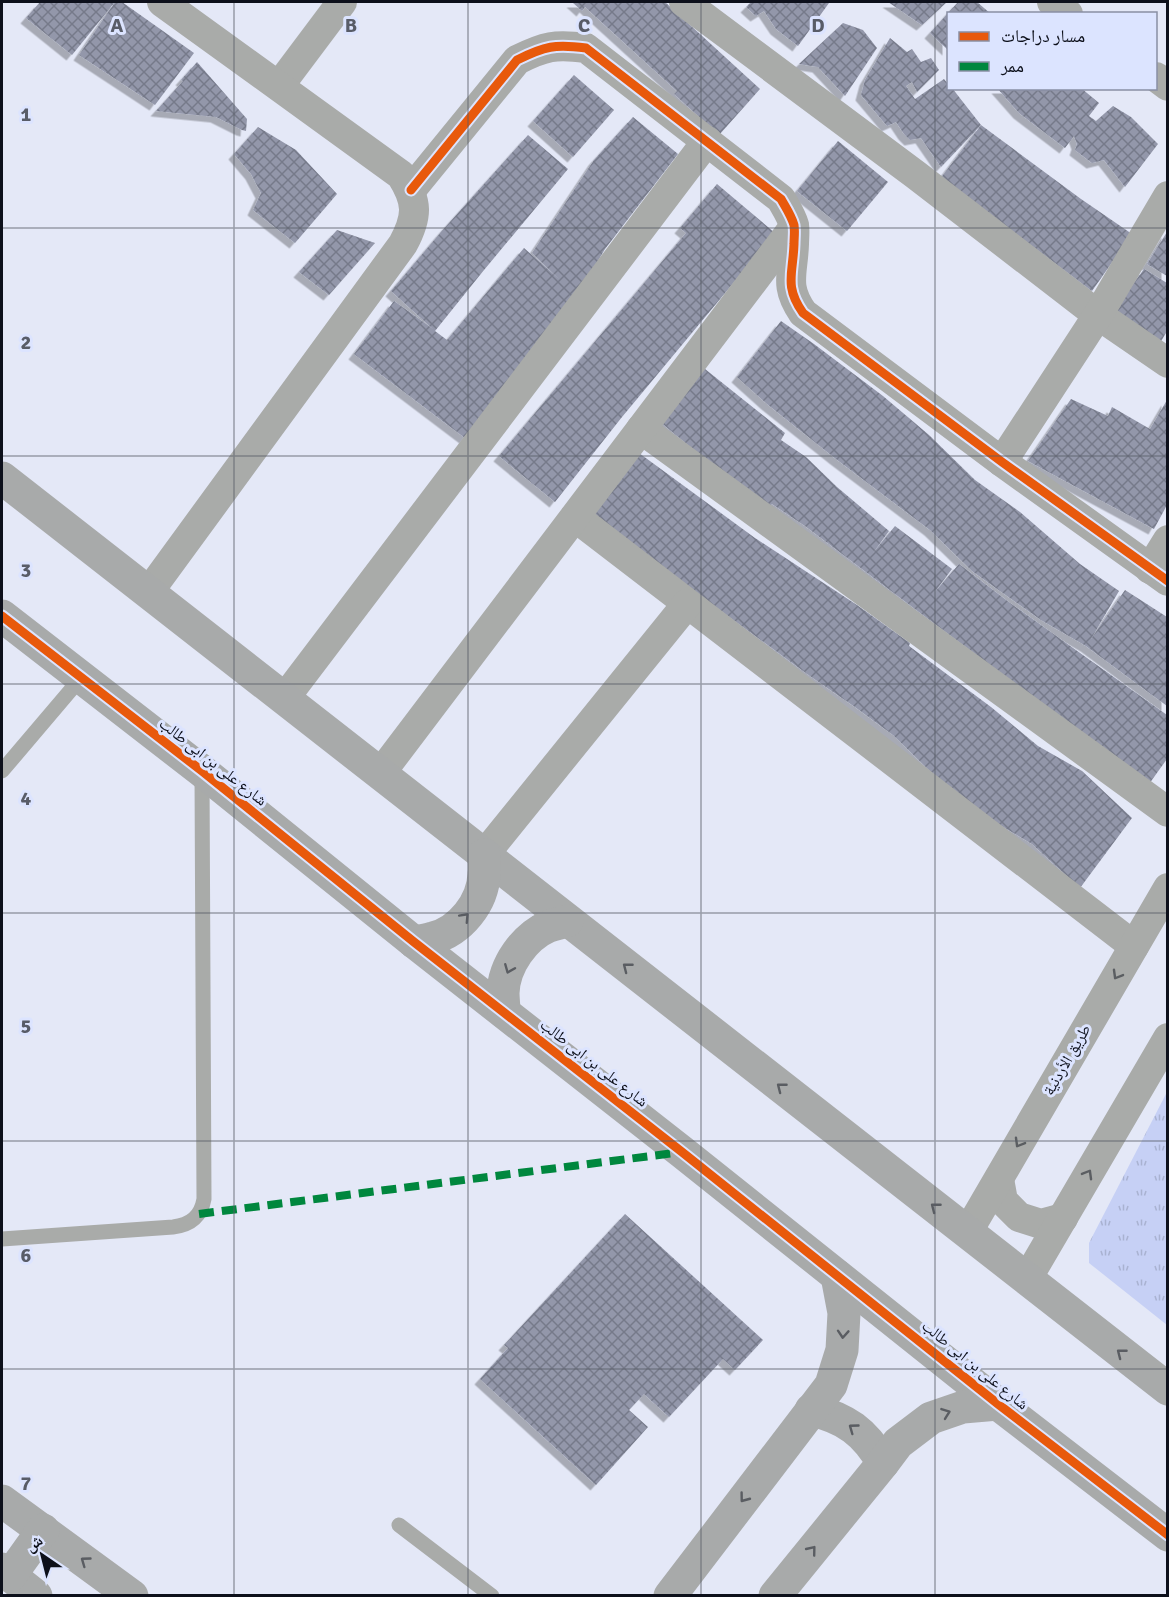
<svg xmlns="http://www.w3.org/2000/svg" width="1169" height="1597" viewBox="0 0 1169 1597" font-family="Signika,'Noto Naskh Arabic',sans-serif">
<defs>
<pattern id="park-tufts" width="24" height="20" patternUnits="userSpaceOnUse" patternTransform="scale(1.5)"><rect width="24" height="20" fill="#c6d0f5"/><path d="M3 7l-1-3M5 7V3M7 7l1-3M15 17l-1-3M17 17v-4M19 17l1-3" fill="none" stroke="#a9b2d1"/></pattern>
<pattern id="building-cross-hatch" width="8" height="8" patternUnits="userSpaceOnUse" patternTransform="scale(1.5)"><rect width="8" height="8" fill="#9397aa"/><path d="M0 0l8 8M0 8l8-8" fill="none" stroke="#767a8a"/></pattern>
<filter id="shadow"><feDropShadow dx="-5.5" dy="5.5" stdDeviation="0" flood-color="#0004"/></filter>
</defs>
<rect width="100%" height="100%" fill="#e4e8f7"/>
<path fill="url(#park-tufts)" d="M1167 1092V1325L1089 1263V1243Z"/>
<g fill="url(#building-cross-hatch)" filter="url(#shadow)">
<path d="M40 2H115L72 55 26 18Z"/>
<path d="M115 2H122L194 53 155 105 79 55Z"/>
<path d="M572 2H665L760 89 719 135 674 94 677 91 585 7 582 11Z"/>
<path d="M751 2H827L829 3 798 46 776 29 764 11 756 16 746 7Z"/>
<path d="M888 2H947L922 25Z"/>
<path d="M958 2H977L991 14H948V50L930 33Z"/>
<path d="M843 23 863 30 877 48 845 96 818 67 799 64Z"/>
<path d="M890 38 907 52 912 49 921 62 931 58 939 70 917 92 912 82 906 86 915 99 944 79 948 84V88H952L981 125 941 167 921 138 910 140 904 134 896 122 887 126 861 95 865 80Z"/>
<path d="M197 62 247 119 246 131 242 130 216 117 156 111 183 81 181 80Z"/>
<path d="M574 75 614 110 573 157 533 121Z"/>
<path d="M997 88H1081L1099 103 1089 116 1096 121 1113 106 1131 117 1158 144 1125 187 1104 160 1092 163 1075 150 1077 144 1074 136 1065 148 1019 113Z"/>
<path d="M633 117 678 154 605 249 577 297 465 438 354 354 394 301 433 329 391 291 441 232 528 135 568 169 484 270 435 331 447 340 524 248 560 280 532 253 594 160Z"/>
<path d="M981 125 1081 199 1132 234 1092 291 1043 254 940 179Z"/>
<path d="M258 127 296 150 337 194 295 243 253 210 261 193 251 174 234 154Z"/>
<path d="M838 141 888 182 847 231 797 191Z"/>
<path d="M717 184 775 233 622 417 555 502 499 456 686 233 680 228Z"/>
<path d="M337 230 375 243 329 295 299 272Z"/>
<path d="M1167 232V276L1147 264Z"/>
<path d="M1144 269 1167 283V331L1159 345 1111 315Z"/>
<path d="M781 321 814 344 883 396 929 435 975 480 1020 512 1080 564 1119 591 1091 639 1125 590 1167 617V706L1086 646 1041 620 972 571 930 530 836 459 767 404 737 377Z"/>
<path d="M700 365 785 433 781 440 806 457 837 487 889 531 873 553 895 526 952 569 934 593 959 564 1010 603 1167 715V759L1149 784 919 612 805 526 772 504 766 510 658 420Z"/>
<path d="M1071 399 1108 416 1112 407 1150 429 1167 400V505L1154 529 1028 461Z"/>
<path d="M639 453 755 538 857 605 910 643 909 646 991 707 1038 746 1082 771 1132 818 1080 888 1032 844 983 815 935 776 893 735 855 707 810 676 592 516Z"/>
<path d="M625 1214 763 1340 735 1370 723 1359 669 1417 644 1394 629 1410 648 1427 596 1485 480 1379 508 1348 504 1345Z"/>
</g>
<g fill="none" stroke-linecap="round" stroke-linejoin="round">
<g stroke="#a9aba9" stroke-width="15">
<path d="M2 771 81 678"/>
<path d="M2 1239 173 1227C191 1225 201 1216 204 1199L202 774"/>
<path d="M399 1525 492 1596"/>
</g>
<g stroke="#a9aba9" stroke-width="30">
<path d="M684 2 916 175 1098 315 1168 363"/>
<path d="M1052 2 1068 14"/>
<path d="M1156 77 1168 86"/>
<path d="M279 86 342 2"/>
<path d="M411 190 517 60C545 46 555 44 586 48L781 199C786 208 791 215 794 225 795 231 794 238 794 244 793 274 784 286 803 313L1002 462 1168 581"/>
<path d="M641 429 1168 812"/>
<path d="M1002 462 1098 315 1168 196"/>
<path d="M575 517 1134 946"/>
<path d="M1150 569 1168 540"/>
<path d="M148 593 403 244C418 216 418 202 401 175L162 2"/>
<path d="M284 699 707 141"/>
<path d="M380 774 794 227"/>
<path d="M484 855 687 604"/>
<path d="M999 1179 1003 1201 1019 1217 1041 1224 1063 1218"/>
<path d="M967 1233 1168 888"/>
<path d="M1027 1279 1168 1038"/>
</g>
<g stroke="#a8aaaa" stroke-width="33">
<path d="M2 478 1168 1389"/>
<path d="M2 616 202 771 414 942 682 1152 998 1404 1168 1535"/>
<path d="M414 942C420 941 427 940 433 938 460 931 483 903 484 874 485 868 484 861 484 855"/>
<path d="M504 1012C504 1006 503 999 503 993 504 965 524 937 549 926 555 924 561 923 567 921"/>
<path d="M811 1410C846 1418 865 1432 883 1463"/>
<path d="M2 1501 132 1596"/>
<path d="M2 1569 36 1596"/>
<path d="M10 1576 43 1530"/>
<path d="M670 1596 831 1385 842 1350 844 1313 837 1276"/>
<path d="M775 1596 883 1463 898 1443 931 1418 963 1407 998 1404"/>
</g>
<path stroke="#00873e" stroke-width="8" stroke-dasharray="15 8" stroke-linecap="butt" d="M199 1214 682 1152"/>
<defs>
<g id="cycleway">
<path d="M411 190 517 60C545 46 555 44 586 48L781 199C786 208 791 215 794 225 795 231 794 238 794 244 793 274 784 286 803 313L1002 462 1168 581"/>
<path d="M2 616 202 771 414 942 682 1152 998 1404 1168 1535"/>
</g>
</defs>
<use href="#cycleway" stroke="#dce4ff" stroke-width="13"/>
<use href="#cycleway" stroke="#e8590c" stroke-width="9"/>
</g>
<defs><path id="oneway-chevron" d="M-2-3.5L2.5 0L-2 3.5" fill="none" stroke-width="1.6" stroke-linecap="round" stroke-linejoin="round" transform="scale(1.5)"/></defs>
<g stroke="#5a5d62">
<use href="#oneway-chevron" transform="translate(465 917) rotate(-47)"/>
<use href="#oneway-chevron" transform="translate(627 967) rotate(-142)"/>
<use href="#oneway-chevron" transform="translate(509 969) rotate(112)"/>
<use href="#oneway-chevron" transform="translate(781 1087) rotate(-142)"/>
<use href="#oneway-chevron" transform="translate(935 1207) rotate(-142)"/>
<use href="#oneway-chevron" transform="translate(843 1334) rotate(94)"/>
<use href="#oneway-chevron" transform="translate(1121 1353) rotate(-142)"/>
<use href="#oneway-chevron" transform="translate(946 1413) rotate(-20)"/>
<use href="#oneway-chevron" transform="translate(853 1428) rotate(-144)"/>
<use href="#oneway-chevron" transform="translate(744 1498) rotate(127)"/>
<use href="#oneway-chevron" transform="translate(812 1550) rotate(-51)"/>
<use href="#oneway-chevron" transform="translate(85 1561) rotate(-144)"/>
</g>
<g stroke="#5b5e62">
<use href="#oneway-chevron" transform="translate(1117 975) rotate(120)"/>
<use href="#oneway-chevron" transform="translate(1019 1143) rotate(120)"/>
<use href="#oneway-chevron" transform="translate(1088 1174) rotate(-60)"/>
</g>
<path fill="none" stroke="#585c68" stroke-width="1.5" stroke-opacity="0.55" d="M234 2V1596M468 2V1596M701 2V1596M935 2V1596M2 228H1168M2 456H1168M2 684H1168M2 913H1168M2 1141H1168M2 1369H1168"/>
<g text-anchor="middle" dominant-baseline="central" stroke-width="6" stroke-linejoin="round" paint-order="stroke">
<g font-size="16" fill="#0d101b" stroke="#dce4ff">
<text transform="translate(213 762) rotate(38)">شارع على بن ابى طالب</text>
<text transform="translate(1067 1060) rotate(-60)">طريق الأردنية</text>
<text transform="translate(594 1063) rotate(38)">شارع على بن ابى طالب</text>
<text transform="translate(975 1365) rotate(39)">شارع على بن ابى طالب</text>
</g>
</g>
<g font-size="20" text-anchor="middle" font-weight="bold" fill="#585c68" stroke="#dce4ff" stroke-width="6" stroke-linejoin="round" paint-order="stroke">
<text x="117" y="32">A</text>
<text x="351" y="32">B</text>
<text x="584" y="32">C</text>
<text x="818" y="32">D</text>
<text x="26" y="121">1</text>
<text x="26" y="349">2</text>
<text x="26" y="577">3</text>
<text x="26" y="805">4</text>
<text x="26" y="1033">5</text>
<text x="26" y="1262">6</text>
<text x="26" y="1490">7</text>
</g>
<rect width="1169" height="1597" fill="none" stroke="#0d101b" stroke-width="6"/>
<rect x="947" y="12" width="210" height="78" fill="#dce4ff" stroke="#898fa4" stroke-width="1.5"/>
<rect x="959" y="32" width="30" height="9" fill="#e8590c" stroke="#898fa4" stroke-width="1.5"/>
<text x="1001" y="42" font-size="18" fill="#0d101b">مسار دراجات</text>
<rect x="959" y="62" width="30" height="9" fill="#00873e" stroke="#898fa4" stroke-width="1.5"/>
<text x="1001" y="72" font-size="18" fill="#0d101b">ممر</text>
<g transform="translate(42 1555) rotate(325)" stroke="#dce4ff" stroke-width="4.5" paint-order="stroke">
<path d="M0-4.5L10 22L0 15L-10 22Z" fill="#0d101b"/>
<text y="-9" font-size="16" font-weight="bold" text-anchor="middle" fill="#0d101b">ش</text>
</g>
</svg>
